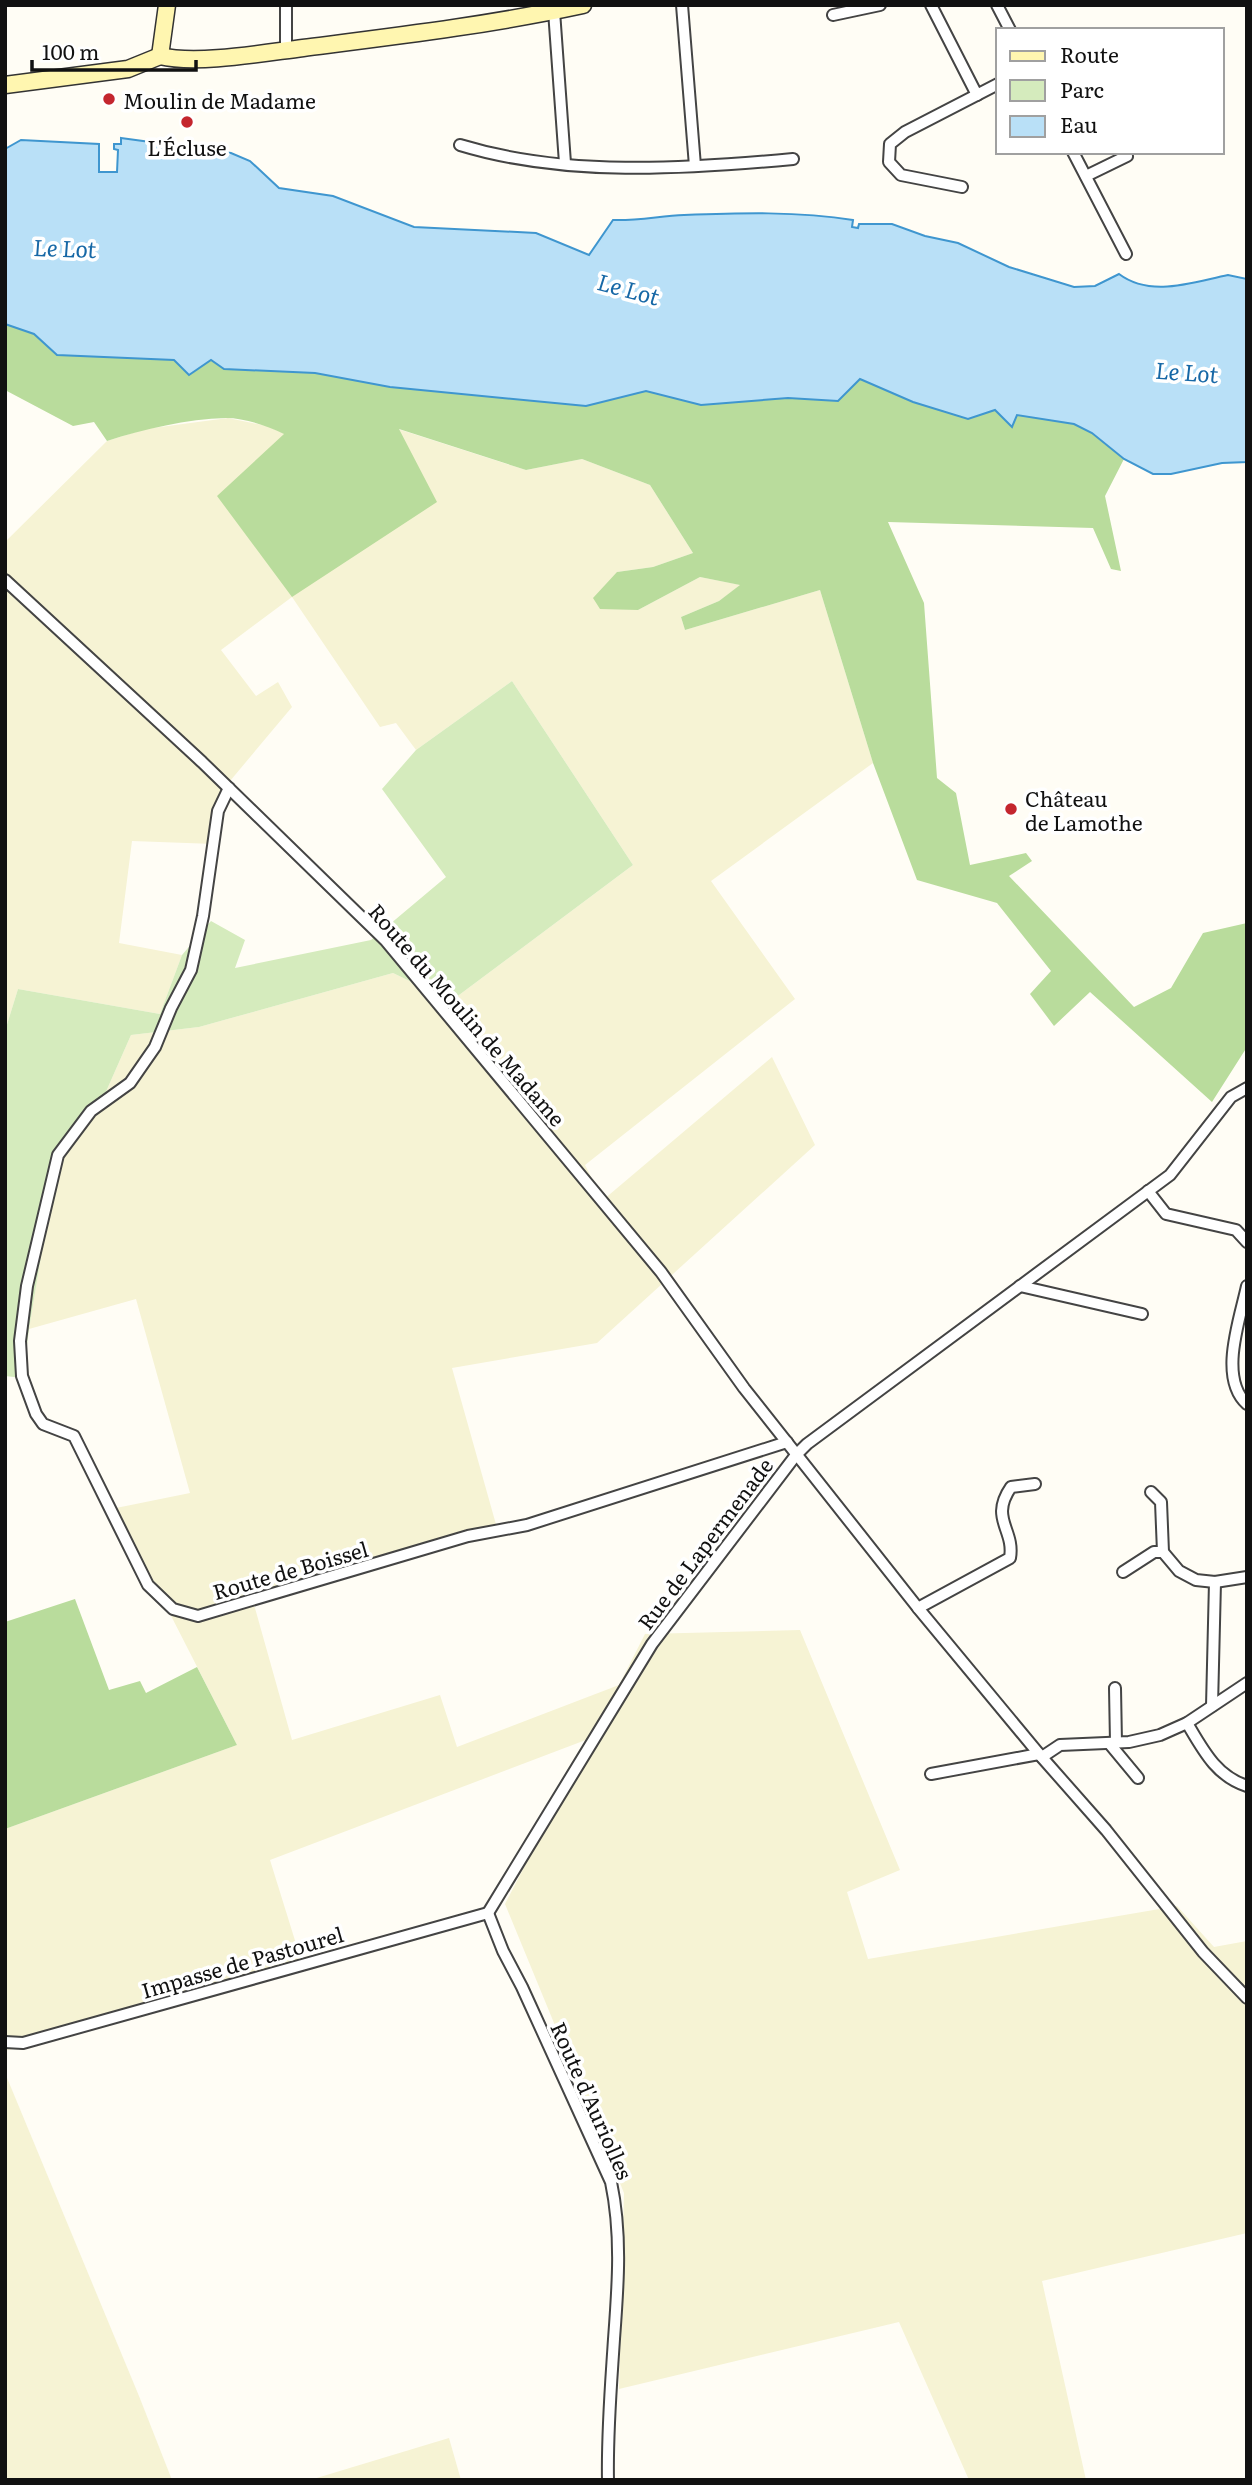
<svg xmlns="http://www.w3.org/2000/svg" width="1252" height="2485" viewBox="0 0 1252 2485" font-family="Literata,serif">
<rect width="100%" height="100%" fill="#fffdf5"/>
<g fill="#f6f3d4">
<path d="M228 418 267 426 285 434 398 429 526 470 582 459 650 485 693 553 653 567 617 572 638 610 700 577 741 585 719 601 681 617 685 630 820 590 873 763 711 881 795 999 585 1165 603 1200 772 1057 815 1145 597 1343 452 1368 497 1528 253 1601 292 1740 440 1695 457 1747 619 1685 645 1634 800 1630 900 1870 847 1892 868 1959 1177 1906 1214 1947 1247 1941V1986L1241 1987 1247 1995V2233L1042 2281 1086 2480H969L899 2322 619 2389 624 2193 505 1904 591 1738 270 1860 302 1963 5 2051V1829L237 1745 116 1508 190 1493 136 1299 29 1329 59 1148 101 1103 131 1035 199 1027 393 973 451 1001 633 865 512 681 416 750 396 723 380 727 292 597 221 650 256 696 278 682 292 707 225 787 214 844 132 841 119 943 182 955 160 1014 18 989 5 1031V542L107 441 145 429Z"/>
<path d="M5 2073 139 2396 172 2480H5Z"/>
<path d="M449 2438 461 2480H310Z"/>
</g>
<path fill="#d5ebbd" d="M512 681 633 865 451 1001 393 973 199 1027 131 1035 101 1103 59 1148 29 1329 23 1378 5 1376V1031L18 989 160 1014 182 955 211 921 245 940 235 968 371 940 446 877 382 789 416 750Z"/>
<g fill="#b9dc9c">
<path d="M5 324 34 334 57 355 211 360 315 373 390 387 586 406 646 391 701 405 788 398 838 401 860 379 913 402 968 419 995 410 1013 426 1017 415 1074 424 1092 433 1124 459 1105 496 1121 571 1111 569 1093 528 888 522 924 603 937 778 956 793 970 865 1026 853 1032 861 1009 876 1134 1007 1171 988 1203 933 1247 923V1047L1212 1102 1090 992 1054 1026 1030 994 1051 971 997 903 917 880 873 763 820 590 685 630 681 617 719 601 740 585 700 577 638 610 600 609 593 598 617 572 653 567 693 553 650 485 582 459 526 470 399 429 437 502 292 597 217 496 284 434C267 426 245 418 226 418 187 419 144 429 107 441L94 422 73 426 5 390Z"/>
<path d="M75 1599 109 1690 140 1681 146 1693 197 1667 237 1745 5 1829V1622Z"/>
</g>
<path fill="#b9e0f7" stroke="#3f96cf" stroke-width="2" d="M121 138 231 153 250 161 279 188 333 196 414 227 536 233 589 255 613 220C637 221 660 216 684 215 739 213 798 211 853 220L852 227 858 228 859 224H892L925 236 958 243 1009 267 1074 287 1095 286 1119 274C1151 298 1193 282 1228 275L1247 279V462L1222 463 1171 474H1153L1124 459 1092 433 1074 424 1017 415 1012 427 995 410 968 419 913 402 860 379 838 401 788 398 701 405 646 391 586 406 390 387 315 373 224 369 211 360 189 375 174 360 57 355 34 334 5 324V149L21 140 99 144V172H117L118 150 114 149V144H121Z"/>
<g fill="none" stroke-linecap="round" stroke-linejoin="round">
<defs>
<g id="street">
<path d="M682 5 695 166"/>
<path d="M931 5 977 95"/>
<path d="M997 5 1010 30"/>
<path d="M554 11 565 163"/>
<path d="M833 15 880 5"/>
<path d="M286 50V5"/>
<path d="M460 145C565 177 685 169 793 159"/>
<path d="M1073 152 1126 254"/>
<path d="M1086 176 1127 156 1126 152"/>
<path d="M962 187 901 175 889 162 890 144 905 132 998 84"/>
<path d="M5 580 202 762 386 941 661 1272 744 1388 918 1608 1039 1754 1106 1830 1203 1952 1247 1998"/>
<path d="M229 788 218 811 203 916 191 970 171 1008 155 1047 130 1083 91 1111 58 1155 27 1286 20 1341 22 1376 36 1414 43 1424 74 1436 148 1585 173 1609 198 1616 468 1536 527 1525 787 1442"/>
<path d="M1148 1191 1166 1214 1236 1230 1247 1242"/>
<path d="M1020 1286 1142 1314"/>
<path d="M1247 1286C1240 1319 1218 1378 1247 1404"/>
<path d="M1151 1492 1161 1502 1163 1552 1179 1571 1196 1580 1215 1582 1247 1577"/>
<path d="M1123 1572 1154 1552H1163"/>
<path d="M918 1608 1010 1558C1015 1529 989 1519 1011 1487L1035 1484"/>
<path d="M1115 1688 1116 1743"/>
<path d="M1212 1706 1215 1582"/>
<path d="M1187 1723C1203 1750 1216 1776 1247 1786"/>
<path d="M1109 1743 1138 1778"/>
<path d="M1042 1757 1060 1745 1129 1742 1160 1735 1187 1723 1247 1683"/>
<path d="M931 1774 1039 1754"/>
<path d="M488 1913 652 1644 796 1455 807 1444 1170 1175 1231 1097 1247 1088"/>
<path d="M488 1913 503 1951 522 1987 611 2182C622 2234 618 2286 614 2339 611 2386 607 2432 608 2480"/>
<path d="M5 2042 23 2043 488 1913"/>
</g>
<g id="secondary">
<path d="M160 56C197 65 263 53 303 48 397 36 490 25 583 5"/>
<path d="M160 56 167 5"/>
<path d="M5 85 128 69 160 56"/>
</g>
</defs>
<use href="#street" stroke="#444" stroke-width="14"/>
<use href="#secondary" stroke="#333" stroke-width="19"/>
<use href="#street" stroke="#fff" stroke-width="10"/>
<use href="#secondary" stroke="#fff6b0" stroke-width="16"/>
</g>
<g fill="#c4262e" stroke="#fff" stroke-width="2.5">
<circle cx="109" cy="99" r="7"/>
<circle cx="187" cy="122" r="7"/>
<circle cx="1011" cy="809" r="7"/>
</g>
<g text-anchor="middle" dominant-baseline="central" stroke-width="7" stroke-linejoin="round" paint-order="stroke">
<g font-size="21" fill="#111" stroke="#fff" text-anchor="start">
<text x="123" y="99">Moulin de Madame</text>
<text x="187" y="146" text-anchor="middle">L'Écluse</text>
<text x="1025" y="797">Château<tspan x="1025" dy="24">de Lamothe</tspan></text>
</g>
<g font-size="21" fill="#111" stroke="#fff">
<text transform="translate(468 1014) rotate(49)">Route du Moulin de Madame</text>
<text transform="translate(704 1543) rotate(-53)">Rue de Lapermenade</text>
<text transform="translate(290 1569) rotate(-16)">Route de Boissel</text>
<text transform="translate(242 1961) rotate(-16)">Impasse de Pastourel</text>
<text transform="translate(593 2100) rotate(66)">Route d'Auriolles</text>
</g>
<g font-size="23" font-style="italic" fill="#1768a6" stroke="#fff">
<text transform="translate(65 247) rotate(2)">Le Lot</text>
<text transform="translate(629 288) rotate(15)">Le Lot</text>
<text transform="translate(1187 371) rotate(4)">Le Lot</text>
</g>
</g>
<rect width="1252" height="2485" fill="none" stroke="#111111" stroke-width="14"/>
<rect x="996" y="28" width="228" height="126" fill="#ffffff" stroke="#a0a0a0" stroke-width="2"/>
<rect x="1010" y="51" width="35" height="10" fill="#fff6b0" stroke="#a0a0a0" stroke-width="2"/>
<text x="1060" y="63" font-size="21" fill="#111111">Route</text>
<rect x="1010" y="80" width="35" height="21" fill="#d5ebbd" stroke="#a0a0a0" stroke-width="2"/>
<text x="1060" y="98" font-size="21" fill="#111111">Parc</text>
<rect x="1010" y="116" width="35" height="21" fill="#b9e0f7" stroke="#a0a0a0" stroke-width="2"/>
<text x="1060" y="133" font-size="21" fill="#111111">Eau</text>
<path d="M32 60v10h164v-10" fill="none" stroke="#111111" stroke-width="3.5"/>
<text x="42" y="60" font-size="21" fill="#111111" stroke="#ffffff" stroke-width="5" paint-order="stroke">100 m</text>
</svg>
